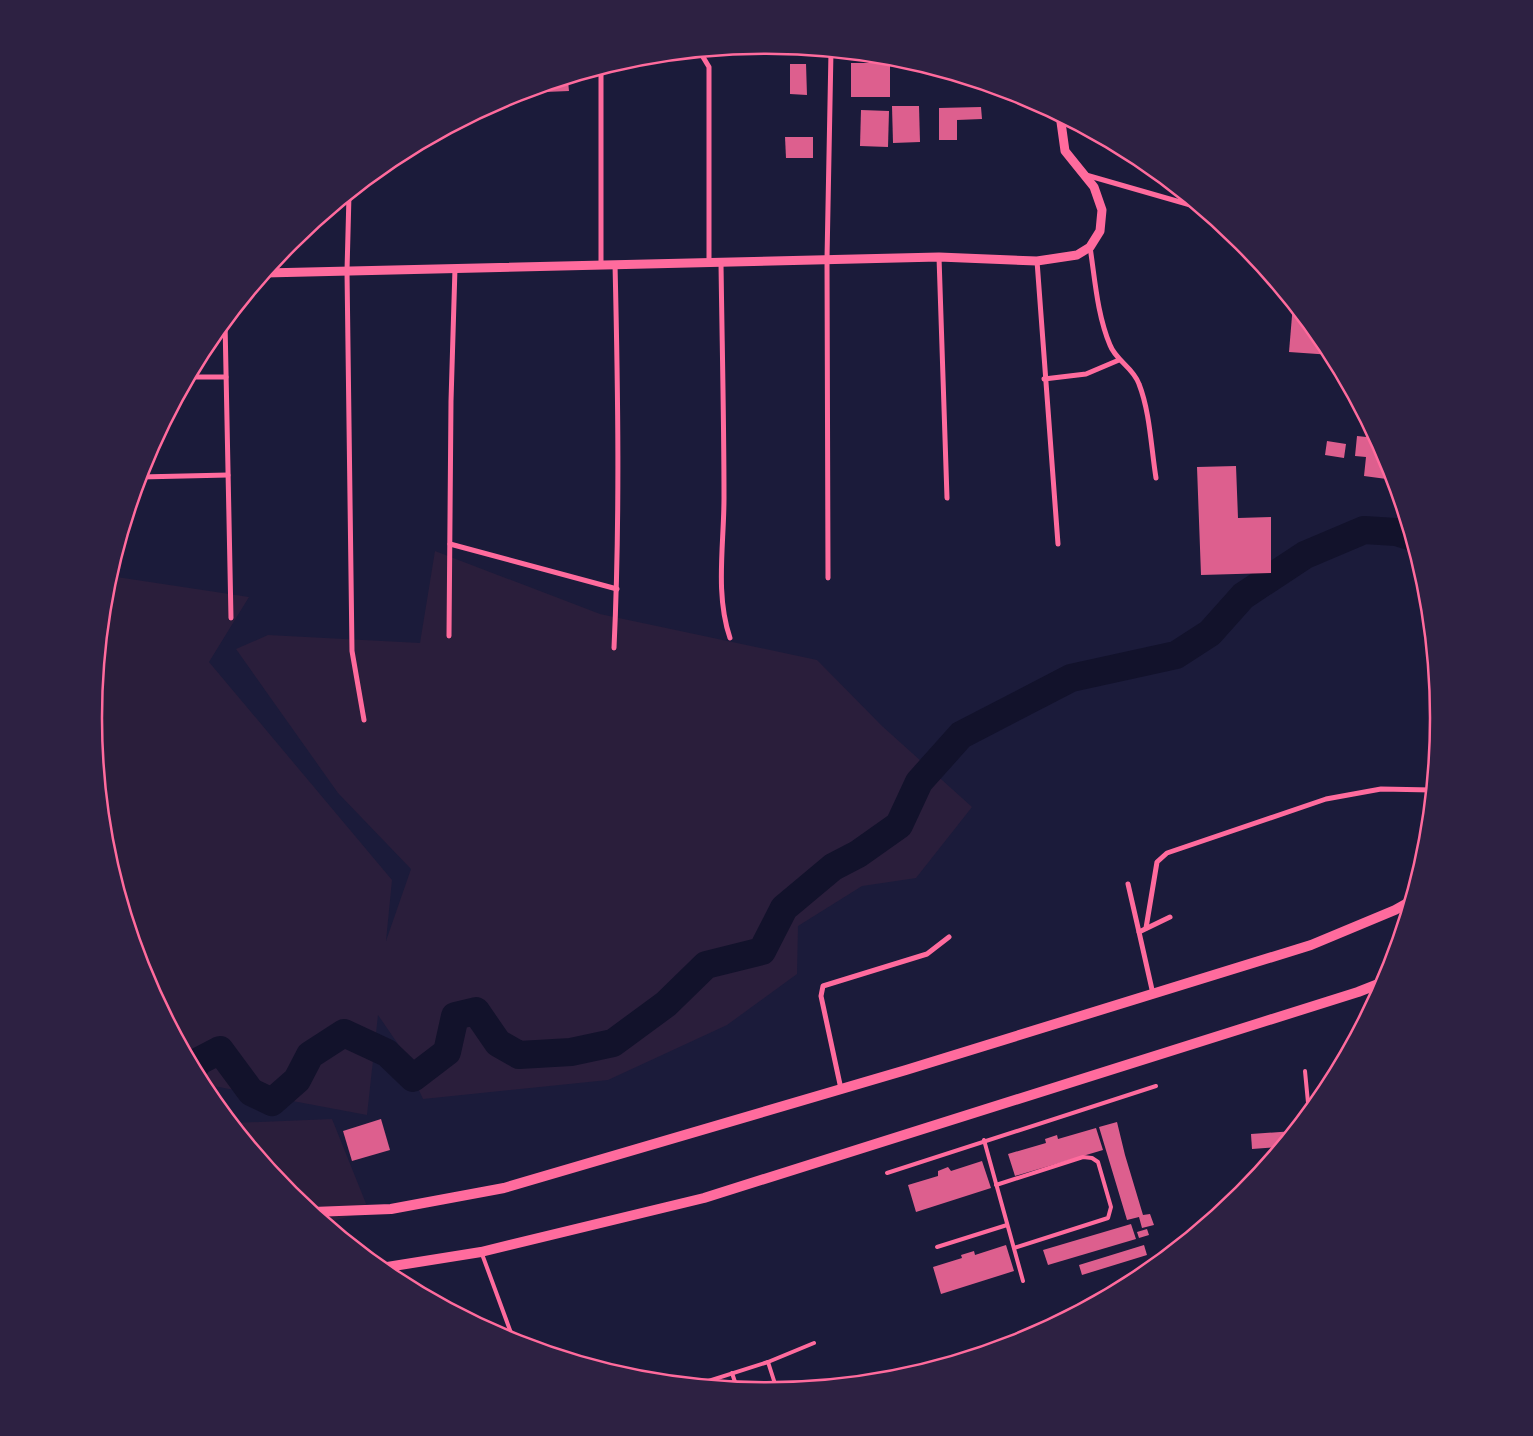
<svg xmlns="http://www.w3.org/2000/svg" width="1533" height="1436" viewBox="0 0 1533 1436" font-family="Commissioner,sans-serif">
<rect width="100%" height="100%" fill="#1b1b3a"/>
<g fill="#2a1e3b">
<path d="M435 551 600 614 817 660 882 726 972 807 916 878 862 886 798 926 797 974 727 1025 608 1080 423 1099 398 1044 378 1015 367 1115 203 1084 145 975 106 849 94 718 106 586 110 576 249 597 209 662 392 880 386 941 411 869 338 793 236 649 268 635 420 643Z"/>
<path d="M332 1119 369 1211 326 1223 290 1194 233 1123Z"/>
</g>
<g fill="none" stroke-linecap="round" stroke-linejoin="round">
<path stroke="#12122b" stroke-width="28" d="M194 1068 199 1061 220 1050 251 1092 272 1102 297 1080 310 1055 344 1033 387 1053 413 1078 447 1052 455 1016 476 1011 498 1043 519 1055 571 1052 613 1043 666 1004 706 965 762 951 784 908 833 867 858 854 899 825 919 782 961 735 1071 678 1176 655 1210 633 1243 596 1305 555 1364 530 1396 532 1412 537"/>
</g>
<g fill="#dd5f8e">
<rect x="851" y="63" width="39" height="34"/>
<path d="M790 64H806L807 95 790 94Z"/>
<path d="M559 81H568L569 91 545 92V85Z"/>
<path d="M892 106H919L920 142 893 143Z"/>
<path d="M981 107 982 119 957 120V140H939V108Z"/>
<path d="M861 110 889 111 888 147 860 146Z"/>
<path d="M785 137H813V158H786Z"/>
<path d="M1293 304 1326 344 1332 355 1289 352Z"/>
<path d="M1357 436 1376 438 1388 461 1394 480 1364 476 1366 457 1355 456Z"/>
<path d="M1327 441 1346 444 1344 458 1325 455Z"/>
<path d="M1236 466 1238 518 1271 517V573L1201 575 1197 467Z"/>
<path d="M381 1119 390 1150 352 1161 343 1131Z"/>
<path d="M1117 1122 1125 1155 1143 1215 1150 1214 1154 1225 1142 1228 1139 1217 1127 1220 1099 1127Z"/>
<path d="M1096 1128 1103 1150 1015 1176 1008 1154 1046 1143 1045 1139 1057 1135 1058 1139Z"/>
<path d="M1294 1131 1281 1147 1252 1149 1251 1134Z"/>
<path d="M982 1161 991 1188 916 1212 908 1185 938 1176V1171L948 1167 951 1171Z"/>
<path d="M1131 1224 1136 1239 1048 1265 1043 1250Z"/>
<path d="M1147 1229 1149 1235 1139 1238 1137 1232Z"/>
<path d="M1006 1245 1014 1271 941 1294 933 1267 962 1258 961 1255 974 1251 975 1255Z"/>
<path d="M1144 1245 1147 1255 1082 1275 1079 1265Z"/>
</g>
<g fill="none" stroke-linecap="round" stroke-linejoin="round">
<g stroke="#ff6b9d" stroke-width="4">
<path d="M1305 1071 1309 1113"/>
<path d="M984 1140 1023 1281"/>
<path d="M887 1173 1156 1086"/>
<path d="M996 1185 1083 1157 1092 1158 1098 1162 1111 1207 1108 1218 1014 1248"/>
<path d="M937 1247 1007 1225"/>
<path d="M482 1254 514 1341"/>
<path d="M768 1362 777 1390"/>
<path d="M732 1373 737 1388"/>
<path d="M699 1384 768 1362 814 1343"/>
</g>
<g stroke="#ff6b9d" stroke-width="5">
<path d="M700 52 709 67V262"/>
<path d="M1086 175 1201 208"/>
<path d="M349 195 347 271 352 651 364 720"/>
<path d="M1090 247C1095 279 1097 314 1110 345 1116 361 1133 367 1139 384 1150 412 1151 447 1156 478"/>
<path d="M939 257 947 498"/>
<path d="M1037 261 1058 544"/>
<path d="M721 262C722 341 724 420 724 498 724 545 715 594 730 638"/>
<path d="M601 265V68"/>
<path d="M225 322 231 618"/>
<path d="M189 377H226"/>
<path d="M1044 379 1086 374 1119 360"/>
<path d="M140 477 228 475"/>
<path d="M450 544 617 589"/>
<path d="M828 578 827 259 831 51"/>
<path d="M449 636 451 401 455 268"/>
<path d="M614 648C620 520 618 392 615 264"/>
<path d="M1128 884 1139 932"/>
<path d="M1146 928 1157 862 1167 853 1326 799 1381 789 1432 790"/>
<path d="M1153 994 1139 932 1170 917"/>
<path d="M841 1089 821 996 823 986 927 954 949 937"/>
</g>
<path stroke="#ff6b9d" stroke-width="9" d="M265 273 939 257 1037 261 1077 255 1090 247 1100 231 1102 210 1094 187 1065 151 1060 115"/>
<g stroke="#ff6b9d" stroke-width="10">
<path d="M313 1212 391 1209 504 1188 906 1070 1311 945 1395 910 1411 901"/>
<path d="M381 1268 481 1252 704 1198 1358 992 1386 981"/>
</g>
</g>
<path d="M0 0H1533V1436H0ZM102 718a664 664 0 1 1 1328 0a664 664 0 1 1-1328 0Z" fill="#2d2142" fill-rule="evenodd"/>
<path fill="none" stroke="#ff6b9d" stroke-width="2.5" d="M102 718a664 664 0 1 1 1328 0a664 664 0 1 1-1328 0Z"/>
</svg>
